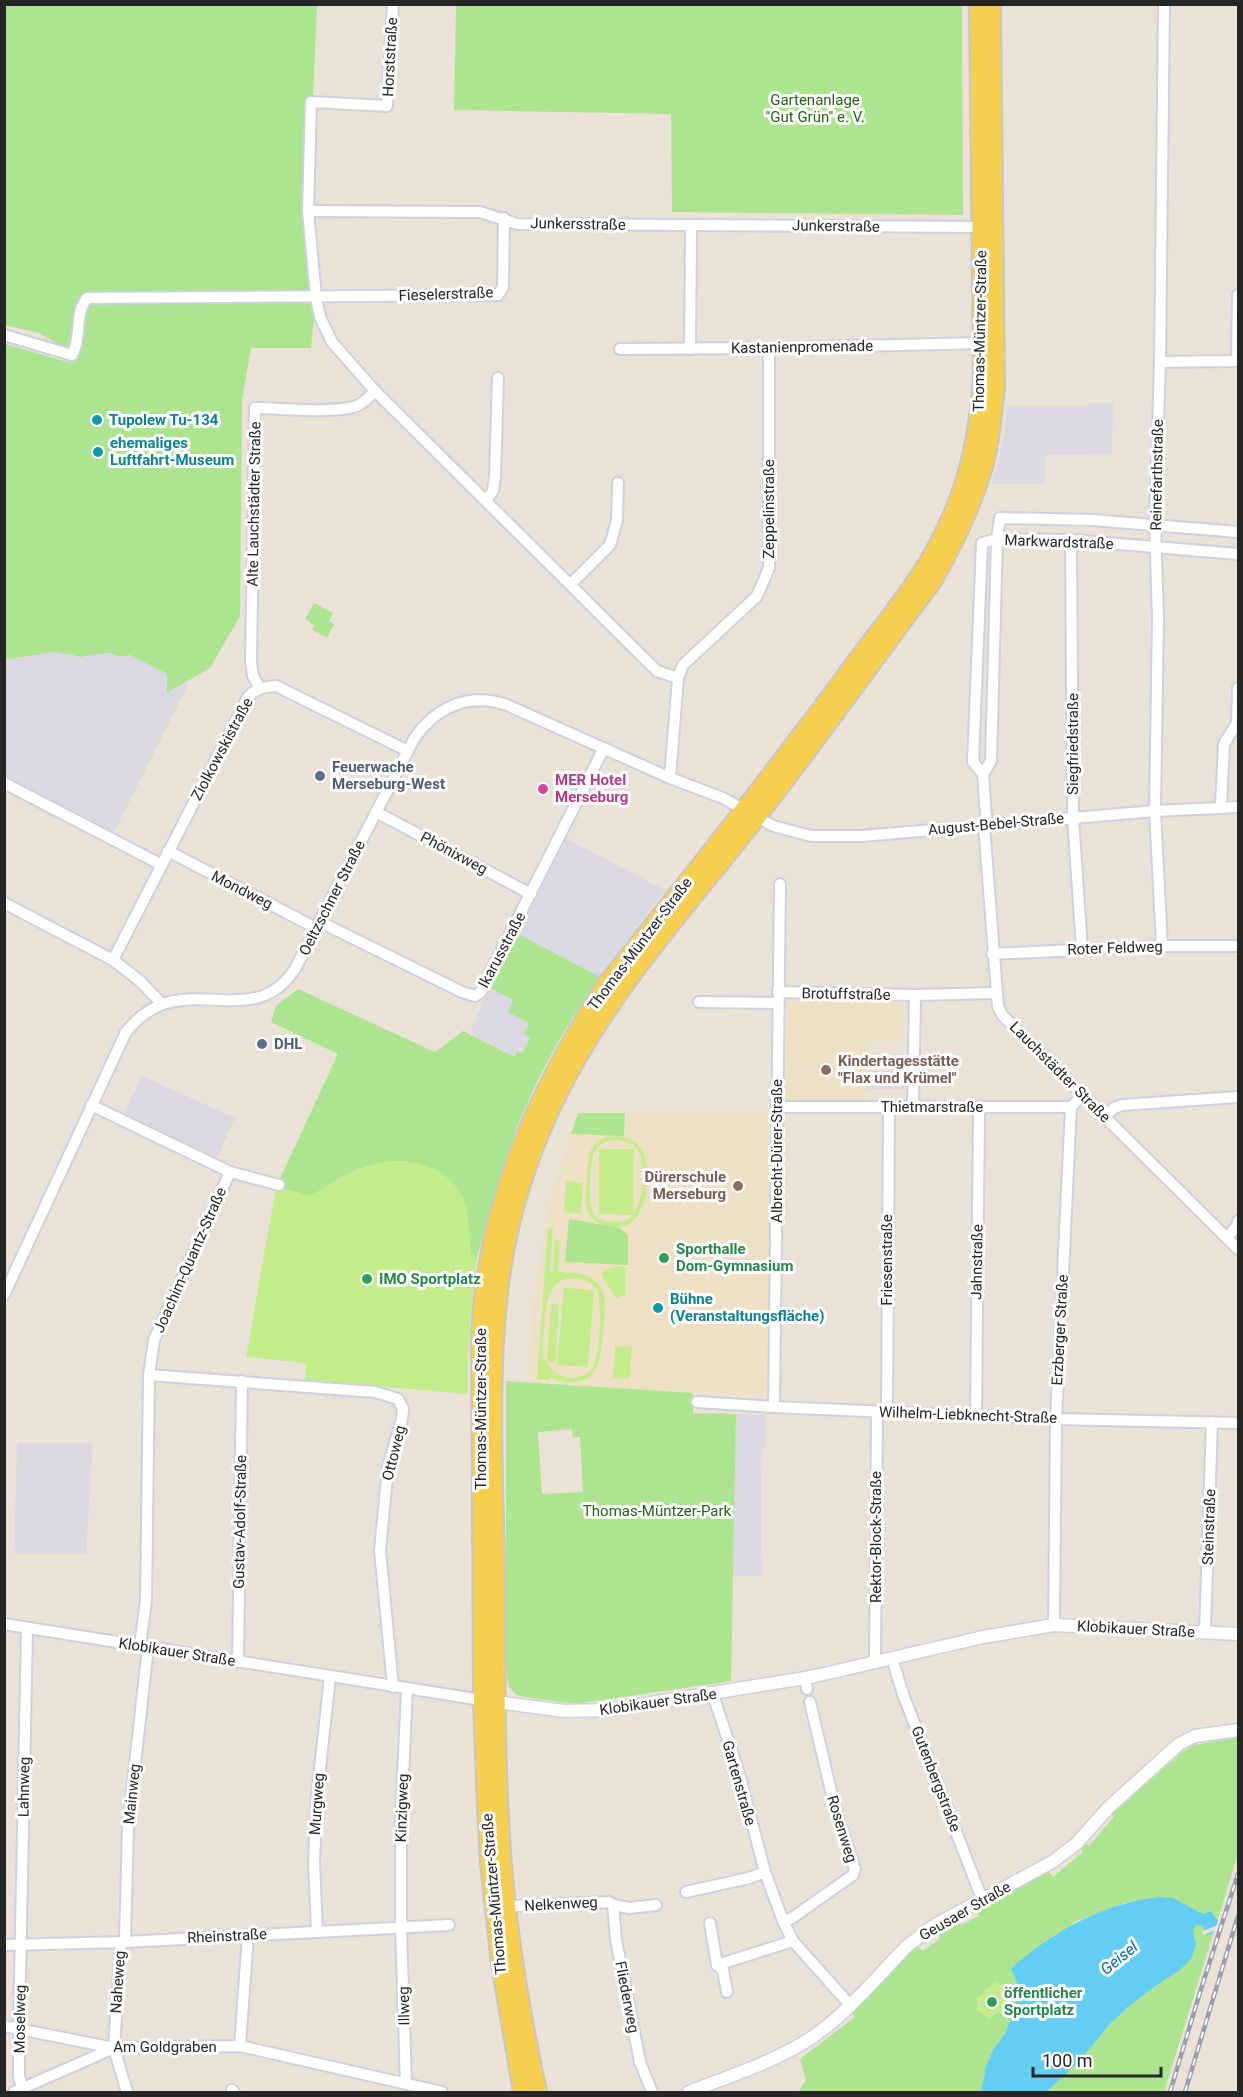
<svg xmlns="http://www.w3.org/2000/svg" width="1243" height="2097" viewBox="0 0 1243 2097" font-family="Roboto,sans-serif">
<rect width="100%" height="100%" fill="#eae2d6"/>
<g fill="#dbd8e2">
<path d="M1087 403H1113L1112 454 1045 455V484H991L997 468 1005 430 1007 406H1087Z"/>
<path d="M55 652 68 653 72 656 110 653 120 657 130 655 188 685 114 832 5 776 4 658 9 659Z"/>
<path d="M565 838 665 890 600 977 516 933Z"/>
<path d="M489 987 514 1000 529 1023 530 1037 522 1053 515 1057 470 1033Z"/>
<rect x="867" y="1071" width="41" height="18"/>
<path d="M142 1076 235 1118 217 1157 124 1115Z"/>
<path d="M736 1414 765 1415 766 1448H762L761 1516V1558H763V1576H733Z"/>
<path d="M17 1443H93L86 1554H14Z"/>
</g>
<g fill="#ede0c4">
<path d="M791 1001 904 1002 903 1041H866L865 1099H786L787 1004Z"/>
<path d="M705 1111 768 1114 770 1272 768 1393 766 1396 734 1395 528 1384 534 1303 546 1216 578 1113Z"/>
</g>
<g fill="#ade48f" fill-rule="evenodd">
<path d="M5 5H317L308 211 316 297 311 348H251L242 400 240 616 210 668 167 693V674L130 655 120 657 110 653 88 655 82 657 55 652 9 659 5 658V344L71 363 56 343 39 333 5 325Z"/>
<path d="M456 5H962L963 215 672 212 671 114 454 110Z"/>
<path d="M314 603 333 613 329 621 334 624 327 638 312 630 314 625 305 619Z"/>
<path d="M516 933 600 977C554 1041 517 1115 495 1191 488 1213 483 1235 477 1258L471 1254 466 1209 405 1161C365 1161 343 1176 311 1196L276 1187 338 1054 271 1022 276 1006 298 989 435 1052 463 1031 515 1057 517 1051 522 1053 530 1037 524 1034 529 1023 508 1012 513 1000 489 987Z"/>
<path d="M578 1113H625L624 1136 571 1134Z"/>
<path d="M569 1219 619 1228 628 1235V1265L565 1262Z"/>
<path d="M506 1381 693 1393V1413L736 1414 731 1681 582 1703H569L524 1697 515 1694 508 1685 506 1662ZM572 1429 573 1437H580L583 1492 542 1494 538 1432Z"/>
<path d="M1238 1737V1854L1164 2092H1046L1076 2065 1110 2024 1127 2008 1154 1987 1179 1971 1199 1912 1173 1898 1160 1897 1125 1903 1074 1922 1018 1985 1017 2000 1006 2032 993 2050 986 2066 981 2092H798L806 2080 800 2059 855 2017 849 2011 916 1943 922 1951 940 1939 935 1931 956 1918 961 1925 979 1916 975 1908 1048 1871 1053 1877 1083 1852 1079 1847 1083 1841 1089 1846 1114 1817 1109 1812 1114 1807 1117 1810 1182 1752 1194 1745Z"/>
</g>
<g fill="#c3ec8a" fill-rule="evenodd">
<path d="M616 1136C625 1137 634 1139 640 1147 647 1155 647 1167 647 1177 647 1207 635 1238 600 1224 591 1220 586 1211 586 1202 585 1193 587 1183 587 1174 589 1152 590 1138 616 1136ZM608 1141C618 1140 628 1140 635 1147 648 1161 644 1200 633 1214L634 1149H599V1214L633 1215C627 1221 620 1223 611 1222 605 1221 598 1220 594 1214 587 1205 590 1164 594 1153 597 1147 602 1143 608 1141Z"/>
<path d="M391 1161C424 1161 456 1172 466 1207 470 1222 469 1239 471 1254L477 1258C471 1303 467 1348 468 1394L305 1380 306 1363 246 1357 276 1187 311 1196C336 1180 361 1165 391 1161Z"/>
<path d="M566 1181 583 1183 581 1214 564 1212Z"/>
<path d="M548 1228H553L550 1272H553L555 1239 560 1240 558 1272C570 1273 585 1272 594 1280 610 1293 604 1315 603 1333 601 1354 600 1383 572 1382 564 1382 557 1381 550 1376L549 1380 537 1379ZM570 1278C580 1279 589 1279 596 1288 603 1298 600 1356 593 1367 579 1388 547 1376 543 1353 545 1330 540 1281 570 1278Z"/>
<path d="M618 1266 625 1267 626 1295 616 1298 601 1274 608 1269Z"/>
<path d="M564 1288 594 1290 588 1367 557 1365Z"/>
<path d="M551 1304 559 1305 555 1362 547 1361Z"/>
<path d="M615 1346 632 1347 629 1379 613 1378Z"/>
<path d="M995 1981 1009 1989 1007 2006 989 2019 978 2011 977 1998Z"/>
</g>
<path fill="#63cdf3" d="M1160 1897 1173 1898 1203 1914 1211 1911 1216 1919 1238 1927 1206 1935 1203 1926 1195 1925 1193 1931 1196 1945 1191 1959 1179 1971 1154 1987 1127 2008 1110 2024 1076 2065 1046 2092H981L986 2066 993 2050 1006 2032 1017 2000 1018 1985 1011 1968C1057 1930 1100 1904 1160 1897Z"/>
<path fill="#eae2d6" d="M1219 1917 1238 1923V1944L1213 1937 1214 1931 1203 1935 1202 1931 1216 1926Z"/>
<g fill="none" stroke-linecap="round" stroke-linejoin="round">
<defs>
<g id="minor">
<path d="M393 4 387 106 311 102 308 211 316 297 320 317 332 342 375 391 657 671 678 678"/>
<path d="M308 211 480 212 517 224 691 225 690 349"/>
<path d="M691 225 981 227"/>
<path d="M4 335 72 355C82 337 74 314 87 298L498 295 503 287 504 218"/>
<path d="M620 349 769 348 983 343"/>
<path d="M1237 361 1238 295"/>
<path d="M1160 362 1238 361"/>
<path d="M486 500 493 491 495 476 498 378"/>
<path d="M1238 532 1093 520 1000 518 997 539 991 761 983 774 986 816 984 825 998 1007 1003 1016 1238 1249"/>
<path d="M1071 540 1073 818 1082 949"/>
<path d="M571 584 610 545 617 520 618 483"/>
<path d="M260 688 253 676 251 661 255 408C281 408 333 414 357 406 365 402 369 397 375 391"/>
<path d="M983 774 973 762 982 543 997 539 1071 540 1238 554"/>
<path d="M670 778 678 678 683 665 757 596 769 568V348"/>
<path d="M4 783 160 864"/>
<path d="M1221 806 1224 744 1237 723 1238 688"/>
<path d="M376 812 531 894"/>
<path d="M168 851 316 928"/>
<path d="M4 903 113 960 140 981 162 1004"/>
<path d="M320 922 462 992 475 996 480 993 604 748"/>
<path d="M1162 946 1155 811 1158 619 1155 525 1160 362 1164 4"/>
<path d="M992 954 1162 946H1238"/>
<path d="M113 960 248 697C257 688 264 687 276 686L408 751"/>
<path d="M778 992 915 995 995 993"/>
<path d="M699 1002 778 1003"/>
<path d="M91 1105 230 1172 154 1340 149 1375 146 1600 140 1646"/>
<path d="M777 1107H1071L1075 1103"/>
<path d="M913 1107 915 995"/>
<path d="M1104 1117 1114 1108 1122 1105 1238 1097"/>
<path d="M230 1172 279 1185"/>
<path d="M1227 1238 1238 1224V1221"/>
<path d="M4 1295 126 1032C136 1020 148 1009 163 1004 211 988 263 1022 296 967L414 739C436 707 468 692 507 705L670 778 723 798 773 826 811 836H862L1155 811 1238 807"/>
<path d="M149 1375 375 1392 398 1399 403 1409 402 1419 388 1467 380 1550 393 1687"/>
<path d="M697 1402 774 1407 1056 1419 1238 1423"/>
<path d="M774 1407 780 884"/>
<path d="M887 1412 889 1107"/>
<path d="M976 1416 979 1107"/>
<path d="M4 1624 488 1701"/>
<path d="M1054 1625 1056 1419 1071 1107"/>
<path d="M1205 1632 1212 1422"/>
<path d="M892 1658 903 1694 982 1899"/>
<path d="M875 1661 877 1412"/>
<path d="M238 1662 242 1381"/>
<path d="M805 1678 807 1689"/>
<path d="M713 1695 738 1770 765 1872 783 1921 793 1941 850 2005"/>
<path d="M686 1892 749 1878 765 1872"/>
<path d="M613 1905 629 1908 656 1905"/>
<path d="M514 1906 609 1902 613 1905 616 1940 640 2062 652 2092"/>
<path d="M783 1921 792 1918 853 1875 855 1869 835 1808 810 1702"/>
<path d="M710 1923 717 1965 723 1970 727 1992"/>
<path d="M317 1932 314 1862 317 1795 330 1677"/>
<path d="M121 1942 114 2048 127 2092"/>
<path d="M125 1942 128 1827 148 1647"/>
<path d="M4 1945 125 1942 449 1925"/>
<path d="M717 1965 793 1941"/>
<path d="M4 2026 114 2048 240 2046 442 2092"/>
<path d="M240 2046 248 1935"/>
<path d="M406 2084 401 1928V1820L407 1689"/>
<path d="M232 2090 234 2092"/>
<path d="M14 2092 114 2048"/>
<path d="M23 2092 19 2076V2029L27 1628"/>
</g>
<g id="tertiary">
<path d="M497 1702 564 1711 609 1710 811 1677 983 1637 1054 1625 1238 1634"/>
<path d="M689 2092C727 2077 768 2064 803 2043 843 2019 875 1979 907 1946L935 1925 1052 1862 1076 1844 1109 1807 1179 1744 1195 1736 1238 1730"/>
</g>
<g id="primary">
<path d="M522 2092 500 1964 489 1863 486 1807 482 1700 480 1338C484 1207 536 1093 606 984 688 880 772 776 851 668 880 628 919 583 941 538 968 485 978 436 982 377L978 4"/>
<path d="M538 2092C522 2017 509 1941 503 1864 495 1768 497 1671 496 1575 495 1479 488 1381 500 1285 508 1218 530 1149 561 1089 608 995 679 916 744 834 809 752 869 666 932 583 954 545 973 506 985 463 991 439 993 414 996 389L992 4"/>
</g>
</defs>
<use href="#minor" stroke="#ccd0e1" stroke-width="14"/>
<use href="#tertiary" stroke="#ccd0e1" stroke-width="15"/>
<use href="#primary" stroke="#c7c7c7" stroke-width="20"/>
<use href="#minor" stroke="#fff" stroke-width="10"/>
<use href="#tertiary" stroke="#fff" stroke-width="12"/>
<use href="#primary" stroke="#f6ce50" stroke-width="16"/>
<defs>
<g id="rail">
<path d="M1170 2092 1201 1989 1238 1874"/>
<path d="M1185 2092 1238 1916"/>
</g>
</defs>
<use href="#rail" stroke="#9a9db2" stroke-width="4.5"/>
<use href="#rail" stroke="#fff" stroke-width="2" stroke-dasharray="7" stroke-linecap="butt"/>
</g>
<g fill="#0f9aa8" stroke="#fff" stroke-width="2">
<circle cx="97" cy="420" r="6"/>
<circle cx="98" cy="452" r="6"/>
<circle cx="658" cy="1308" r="6"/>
</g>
<g fill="#5c6f8a" stroke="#fff" stroke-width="2">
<circle cx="320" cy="776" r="6"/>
<circle cx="262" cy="1044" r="6"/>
</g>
<circle fill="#d1479c" stroke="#fff" stroke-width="2" cx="543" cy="789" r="6"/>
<g fill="#8d6e63" stroke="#fff" stroke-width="2">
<circle cx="826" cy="1070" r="6"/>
<circle cx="738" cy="1186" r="6"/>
</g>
<g fill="#2e9e5b" stroke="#fff" stroke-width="2">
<circle cx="664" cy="1258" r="6"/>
<circle cx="367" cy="1279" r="6"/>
<circle cx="992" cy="2002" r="6"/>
</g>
<g text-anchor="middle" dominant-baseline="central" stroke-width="6" stroke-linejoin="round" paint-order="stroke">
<g font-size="15" fill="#262626" stroke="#fff">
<text transform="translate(390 57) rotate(-87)">Horststraße</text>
<text transform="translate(578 224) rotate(1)">Junkersstraße</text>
<text transform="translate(836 226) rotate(1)">Junkerstraße</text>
<text transform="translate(446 294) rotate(-2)">Fieselerstraße</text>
<text transform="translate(980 331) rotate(-89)">Thomas-Müntzer-Straße</text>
<text transform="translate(802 347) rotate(-1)">Kastanienpromenade</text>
<text transform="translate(1157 475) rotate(-89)">Reinefarthstraße</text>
<text transform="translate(254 504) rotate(-89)">Alte Lauchstädter Straße</text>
<text transform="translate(769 509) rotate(-90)">Zeppelinstraße</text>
<text transform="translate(1059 542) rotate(2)">Markwardstraße</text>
<text transform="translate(1073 744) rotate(-90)">Siegfriedstraße</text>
<text transform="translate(222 749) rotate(-62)">Ziolkowskistraße</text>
<text transform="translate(996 824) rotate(-5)">August-Bebel-Straße</text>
<text transform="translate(454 853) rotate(28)">Phönixweg</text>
<text transform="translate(242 890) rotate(27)">Mondweg</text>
<text transform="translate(332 898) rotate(-63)">Oeltzschner Straße</text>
<text transform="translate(640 944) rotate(-53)">Thomas-Müntzer-Straße</text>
<text transform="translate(1115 948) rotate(-2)">Roter Feldweg</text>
<text transform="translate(502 950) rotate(-62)">Ikarusstraße</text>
<text transform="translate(846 994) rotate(1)">Brotuffstraße</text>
<text transform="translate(1060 1072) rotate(45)">Lauchstädter Straße</text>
<text x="932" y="1107">Thietmarstraße</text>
<text transform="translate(777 1151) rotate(-90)">Albrecht-Dürer-Straße</text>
<text transform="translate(190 1260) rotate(-66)">Joachim-Quantz-Straße</text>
<text transform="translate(887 1260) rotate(-90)">Friesenstraße</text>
<text transform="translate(977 1262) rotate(-89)">Jahnstraße</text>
<text transform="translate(1060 1330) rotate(-87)">Erzberger Straße</text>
<text transform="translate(481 1409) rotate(-90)">Thomas-Müntzer-Straße</text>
<text transform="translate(968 1415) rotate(2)">Wilhelm-Liebknecht-Straße</text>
<text transform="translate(394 1453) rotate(-76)">Ottoweg</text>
<text transform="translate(240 1522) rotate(-89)">Gustav-Adolf-Straße</text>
<text transform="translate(1209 1527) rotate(-88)">Steinstraße</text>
<text transform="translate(876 1537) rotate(-90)">Rektor-Block-Straße</text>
<text transform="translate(1136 1629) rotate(3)">Klobikauer Straße</text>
<text transform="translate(177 1652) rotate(9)">Klobikauer Straße</text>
<text transform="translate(658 1702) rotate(-8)">Klobikauer Straße</text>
<text transform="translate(936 1779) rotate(69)">Gutenbergstraße</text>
<text transform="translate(739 1783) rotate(74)">Gartenstraße</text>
<text transform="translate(24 1787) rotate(-89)">Lahnweg</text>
<text transform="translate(132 1794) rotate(-84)">Mainweg</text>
<text transform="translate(317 1804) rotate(-86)">Murgweg</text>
<text transform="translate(402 1808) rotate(-88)">Kinzigweg</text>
<text transform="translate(842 1829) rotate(73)">Rosenweg</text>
<text transform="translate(494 1894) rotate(-95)">Thomas-Müntzer-Straße</text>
<text transform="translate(561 1904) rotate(-3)">Nelkenweg</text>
<text transform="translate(965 1911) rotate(-30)">Geusaer Straße</text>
<text transform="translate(227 1936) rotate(-3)">Rheinstraße</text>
<text transform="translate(118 1982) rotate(-86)">Naheweg</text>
<text transform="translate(627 1997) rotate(79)">Fliederweg</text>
<text transform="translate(404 2006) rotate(-91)">Illweg</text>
<text transform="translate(20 2019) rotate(-89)">Moselweg</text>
<text x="165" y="2047">Am Goldgraben</text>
</g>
<g font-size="15" fill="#266416" stroke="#fff">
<text x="815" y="100">Gartenanlage<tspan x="815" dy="17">"Gut Grün" e. V.</tspan></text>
<text x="657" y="1511">Thomas-Müntzer-Park</text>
</g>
<g font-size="15" font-weight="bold" fill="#0d838f" stroke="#fff" text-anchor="start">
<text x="109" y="420">Tupolew Tu-134</text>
<text x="110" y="443">ehemaliges<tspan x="110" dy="17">Luftfahrt-Museum</tspan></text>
<text x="670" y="1299">Bühne<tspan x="670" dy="17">(Veranstaltungsfläche)</tspan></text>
</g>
<g font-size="15" font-weight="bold" fill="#4e5e75" stroke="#fff" text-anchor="start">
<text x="332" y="767">Feuerwache<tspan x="332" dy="17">Merseburg-West</tspan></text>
<text x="274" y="1044">DHL</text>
</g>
<g font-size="15" font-weight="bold" fill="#b23c85" stroke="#fff" text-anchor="start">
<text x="555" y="780">MER Hotel<tspan x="555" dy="17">Merseburg</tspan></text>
</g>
<g font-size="15" font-weight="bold" fill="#785e54" stroke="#fff" text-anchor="start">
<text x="838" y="1061">Kindertagesstätte<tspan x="838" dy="17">"Flax und Krümel"</tspan></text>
<text x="726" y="1177" text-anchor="end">Dürerschule<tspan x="726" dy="17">Merseburg</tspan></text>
</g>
<g font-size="15" font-weight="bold" fill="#27864d" stroke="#fff" text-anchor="start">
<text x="676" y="1249">Sporthalle<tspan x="676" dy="17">Dom-Gymnasium</tspan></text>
<text x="379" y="1279">IMO Sportplatz</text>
<text x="1004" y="1993">öffentlicher<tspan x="1004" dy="17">Sportplatz</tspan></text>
</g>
<g font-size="16" font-style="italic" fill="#086899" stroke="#fff">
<text transform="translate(1119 1958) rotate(-39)">Geisel</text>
</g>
</g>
<rect width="1243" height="2097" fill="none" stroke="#262626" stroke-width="12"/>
<path d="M1033 2067v9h128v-9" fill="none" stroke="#262626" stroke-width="3"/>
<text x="1042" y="2067" font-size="18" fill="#262626" stroke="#ffffff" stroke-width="4.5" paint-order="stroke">100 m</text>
</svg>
